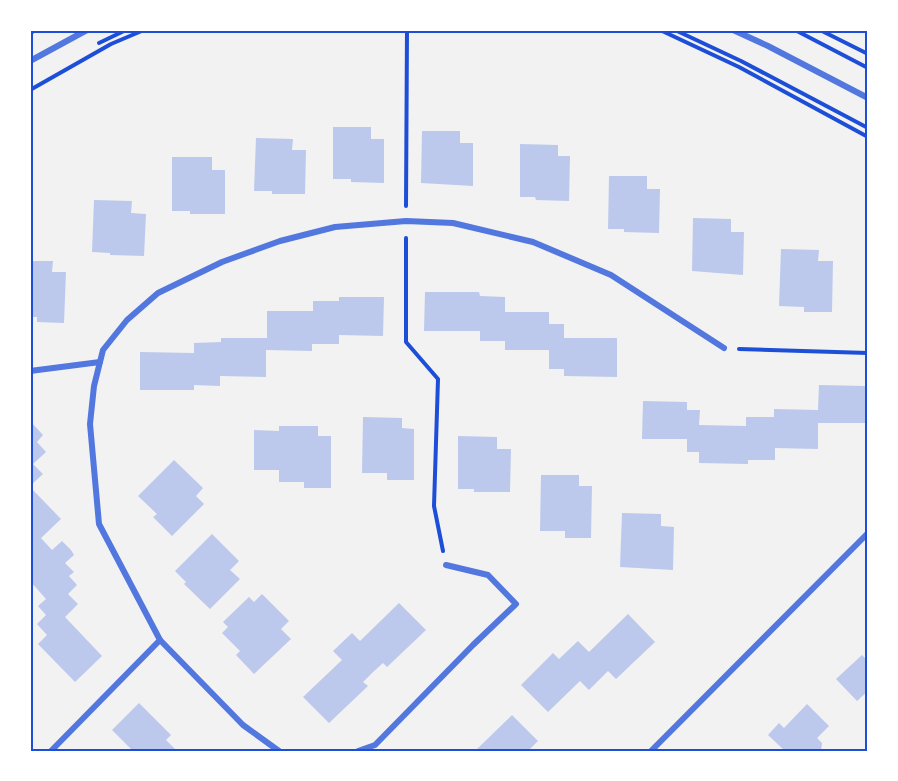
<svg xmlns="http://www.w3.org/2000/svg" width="898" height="781" viewBox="0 0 898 781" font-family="Quicksand,sans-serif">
<rect width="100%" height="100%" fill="#f2f2f2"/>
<g fill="#bdc9ec">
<path d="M333 127H371V139H384V183L351 182V179H333Z"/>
<path d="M422 131H460V143H473V186L421 183Z"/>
<path d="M256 138 293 139 292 150H306L305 194H272V191H254Z"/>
<path d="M520 144 558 145V156H570L569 201 536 200 535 197H520Z"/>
<path d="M172 157H212V170H225V214H190V211H172Z"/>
<path d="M609 176H647V189H660L659 233 624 232V229H608Z"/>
<path d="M94 200 132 201 131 213 146 214 144 256 110 255V253L92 252Z"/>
<path d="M693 218 731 219V232H744L743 275 692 271Z"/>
<path d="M781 249 819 250 818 261H833L832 312H804V307L779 306Z"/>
<path d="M30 261H53L52 272H66L64 323 37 322V317H30Z"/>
<path d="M425 292H479L480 296 505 297V312H549V324H564V338H617V377L564 376V369H549V350H505V341H480V331H424Z"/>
<path d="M339 297H384L383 336 339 335V344H312V351L266 350V377L220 376V386L194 385V390H140V352L194 353V343L221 342V338H267V311H313V301H339Z"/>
<path d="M865 374H868L867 423H818V449L775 448V460H748V464L699 463V452H687V439H642L643 401 687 402V410H700L699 425 746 426V417H774V409L818 410 819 385 865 386Z"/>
<path d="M363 417 402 418V428L414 429V480H387V473H362Z"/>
<path d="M30 421 43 435 37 442 46 452 33 464 43 474 30 486Z"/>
<path d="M279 426H318V436H331V488H304V482H279V470H254V430L279 431Z"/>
<path d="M458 436 497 437V449H511L510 492H474V489H458Z"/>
<path d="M174 460 203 488 196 496 204 504 172 536 153 517 157 514 138 496Z"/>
<path d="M541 475H579V486H592L591 538H565V531H540Z"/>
<path d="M30 487 61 519 41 538 52 550 62 541 71 550 74 555 65 563 74 572 69 576 77 585 68 594 78 604 65 617 102 656 75 682 38 644 47 635 37 624 46 615 38 606 46 599 30 581V549L33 545 30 542Z"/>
<path d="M622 513 661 514V526L674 527 673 570 620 567Z"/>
<path d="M212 534 239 561 230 570 240 579 210 609 184 584 186 582 175 571Z"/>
<path d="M262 594 289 621 281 629 291 639 254 674 236 655 240 651 222 633 228 627 223 622 249 597 254 602Z"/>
<path d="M399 603 426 630 387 667 383 663 372 673 363 682 368 686 329 723 303 697 342 660 333 651 352 633 360 641Z"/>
<path d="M628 614 655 642 616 679 608 671 589 690 580 681 548 712 521 685 553 653 559 659 578 641 589 652Z"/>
<path d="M862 655 868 661V691L857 701 836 679Z"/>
<path d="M139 703 171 735 166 740 177 751H133L112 730Z"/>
<path d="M807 704 829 726 817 738 822 743 821 751H785L768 735 779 723 784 728Z"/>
<path d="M512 715 538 741 528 751H475Z"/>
</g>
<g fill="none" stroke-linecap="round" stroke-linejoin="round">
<g stroke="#1d4ed8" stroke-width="4">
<path d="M660 30 739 67 868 137"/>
<path d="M675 30 741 61 868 128"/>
<path d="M795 30 868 68"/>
<path d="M820 30 868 54"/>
<path d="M30 33 36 30"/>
<path d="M99 43 126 30"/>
<path d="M30 90 111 44 144 30"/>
<path d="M406 206 407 30"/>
<path d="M406 238V342L438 379 434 506 443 551"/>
<path d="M739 349 868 353"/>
</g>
<g stroke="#5277de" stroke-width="6">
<path d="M733 30 768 46 868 98"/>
<path d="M30 61 87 30"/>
<path d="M30 371 100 362"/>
<path d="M160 640 243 725 279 751"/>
<path d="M51 751 160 640 99 524 90 424 94 386 103 350 127 320 158 293 222 262 280 241 335 227 406 221 453 223 533 242 611 275 724 348"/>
<path d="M358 751 375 745 473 645 516 604 488 575 446 565"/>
<path d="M651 751 868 533"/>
</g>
</g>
<rect width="898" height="781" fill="none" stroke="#ffffff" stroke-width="63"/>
<rect x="32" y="32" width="834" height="718" fill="none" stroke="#1d4ed8" stroke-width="2"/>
</svg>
